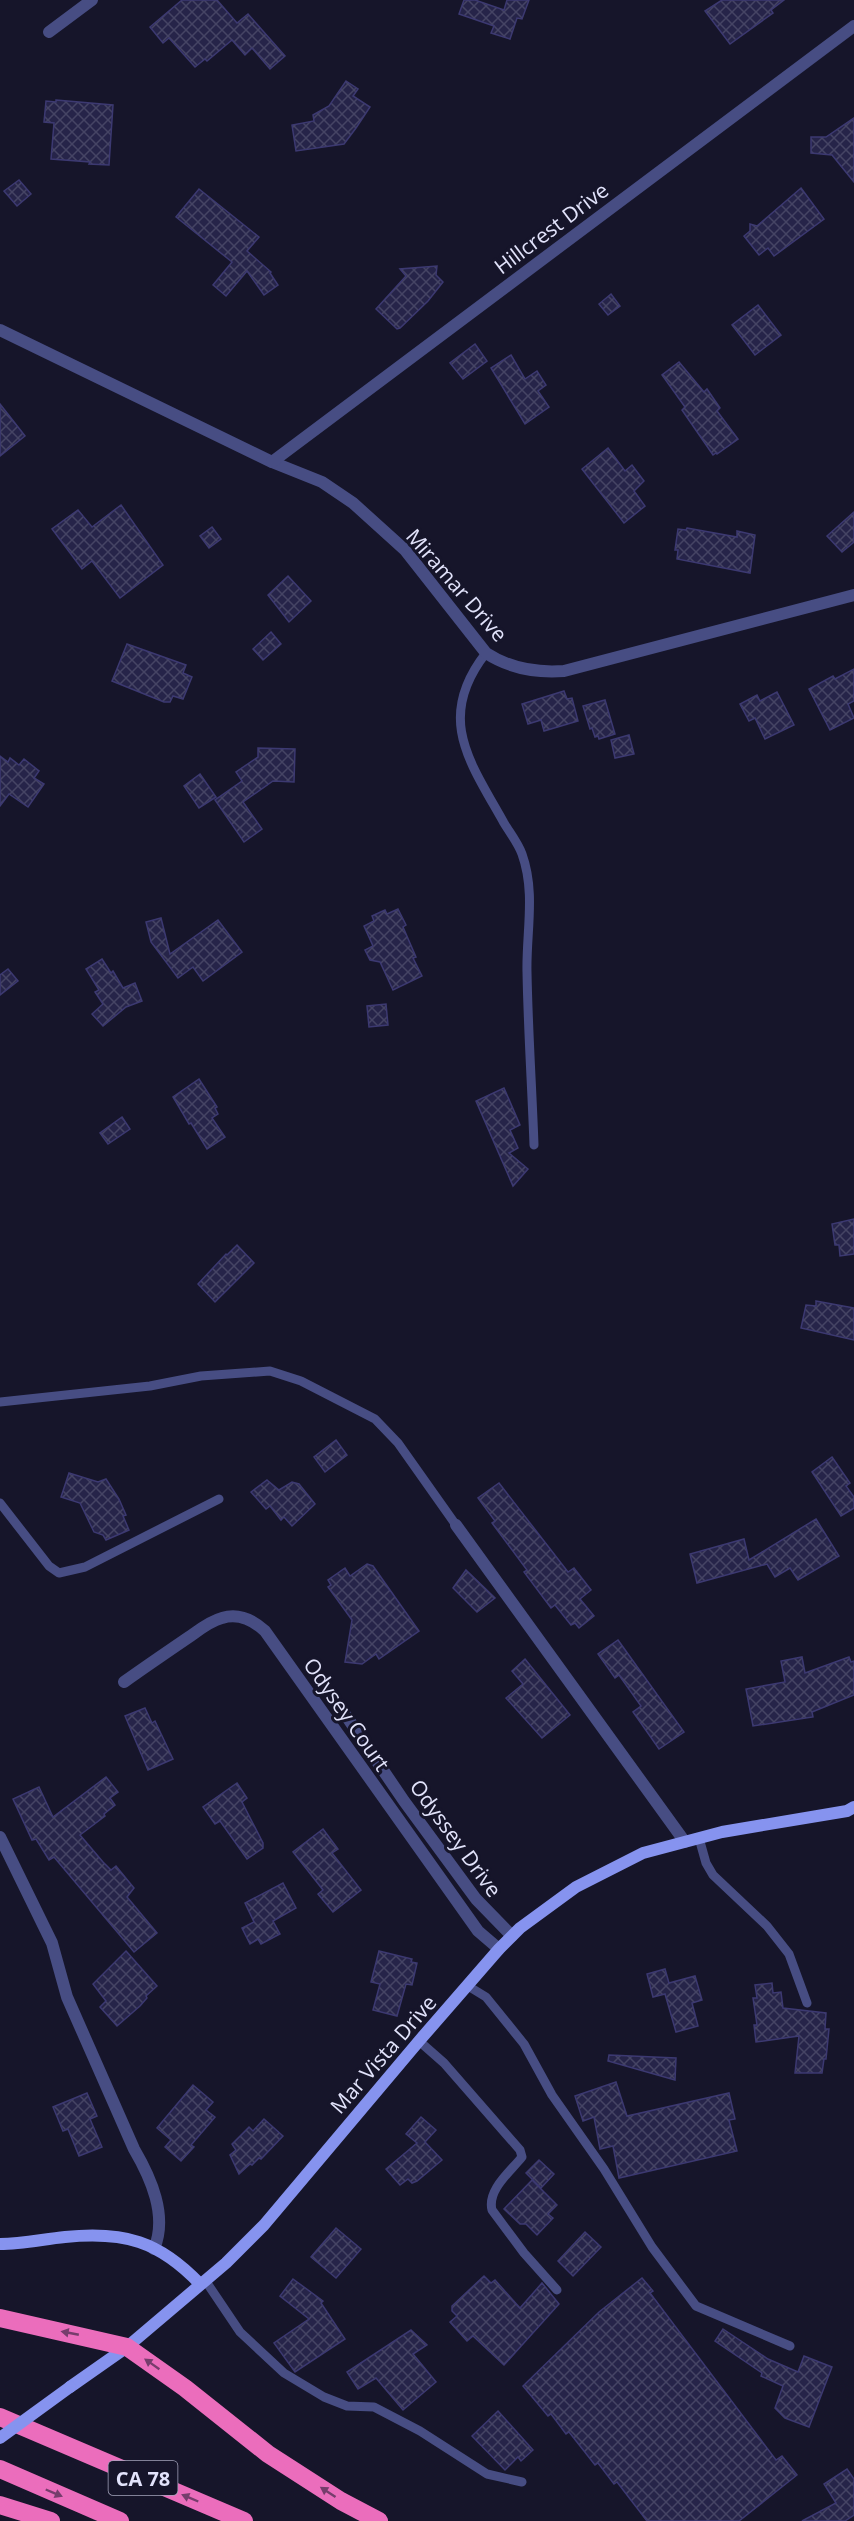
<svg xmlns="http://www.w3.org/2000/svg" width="854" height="2521" viewBox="0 0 854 2521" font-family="'Open Sans',sans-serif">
<defs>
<pattern id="building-cross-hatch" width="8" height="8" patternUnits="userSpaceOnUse" patternTransform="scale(1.5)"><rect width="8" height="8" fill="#262449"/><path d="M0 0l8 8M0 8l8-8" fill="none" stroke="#454464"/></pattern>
</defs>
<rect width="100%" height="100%" fill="#16152a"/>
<g fill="url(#building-cross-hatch)" stroke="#3c3971" stroke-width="1.5">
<path d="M182 0H217L237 23 248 14 285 56 270 69 252 48 245 55 232 40 207 61 205 59 195 67 169 38 163 43 150 27Z"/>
<path d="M464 0H475L504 10 507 0H529L522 19 517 18 510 39 491 33 494 26 459 14Z"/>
<path d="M722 0H784L771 10 773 13 730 44 705 11Z"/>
<path d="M346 81 358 89 353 96 370 107 356 128 344 144 296 151 292 125 314 121 313 115 329 106Z"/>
<path d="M56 100 113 105 109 165 89 164 90 162 51 159 54 123 44 122 46 101 56 102Z"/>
<path d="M854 118V182L832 155 811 153V137H826Z"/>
<path d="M19 180 31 194 17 206 4 191Z"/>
<path d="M801 188 824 219 774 256 768 248 759 255 744 236 750 231V224L757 226Z"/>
<path d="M199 189 259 237 247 251 271 272 270 273 278 285 264 295 247 271 226 296 213 285 232 262 176 217Z"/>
<path d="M437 266 436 275 443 282 428 301 400 328 397 329 376 309 406 276 400 269Z"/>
<path d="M611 294 620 306 608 315 599 304Z"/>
<path d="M758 305 781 335 755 355 732 325Z"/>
<path d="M475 344 487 361 463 379 450 363Z"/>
<path d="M511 355 525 379 537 371 546 385 538 391 549 407 525 424 491 368Z"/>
<path d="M679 362 704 392 707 389 720 408 717 411 738 439 717 454 716 453 713 455 682 410 685 407 662 375Z"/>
<path d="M0 404 25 436 0 456Z"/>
<path d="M608 448 625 471 632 465 644 481 634 491 645 506 624 523 582 469Z"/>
<path d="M121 505 163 565 120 598 92 561 82 569 52 529 78 510 92 527Z"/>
<path d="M854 512V542L842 552 827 536Z"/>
<path d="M212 527 221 539 209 548 200 536Z"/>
<path d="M687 528 737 537V531L755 535 750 573 677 559 678 550H675L678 529 686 530Z"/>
<path d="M288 576 311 601 289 622 268 595Z"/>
<path d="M271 632 281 644 263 660 253 649Z"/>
<path d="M127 644 186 665 183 673 192 677 183 699 173 696 170 702H164L112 681Z"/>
<path d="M854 669V701L848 704 854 718 830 730 809 689 833 676 835 679Z"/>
<path d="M564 691 567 699 572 698 578 721 544 731 541 720 528 724 522 704Z"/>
<path d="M777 692 794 725 765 739 755 718 749 721 740 704 757 695 760 701Z"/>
<path d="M605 700 615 734 599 739 598 736 595 737 592 728 590 729 583 706Z"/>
<path d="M629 735 634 754 615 758 611 740Z"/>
<path d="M258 748 295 749 294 782 273 781 243 802 262 829 244 842 215 800 242 781 236 772 258 757Z"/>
<path d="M0 756 8 762 10 758 19 765 24 759 39 771 34 778 44 784 28 807 9 794 0 806Z"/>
<path d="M200 774 216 797 199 808 184 786Z"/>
<path d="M398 909 406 925 403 927 416 957 413 958 422 976 393 990 380 962 370 960 365 950 373 946 364 926 374 921 372 916 385 910 387 914Z"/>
<path d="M161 918 170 954 218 920 242 952 203 981 193 967 178 978 151 942 146 922Z"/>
<path d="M102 959 111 973 113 971 123 988 135 983 142 1001 126 1007 103 1026 92 1014 103 1004 95 992 99 990 86 969Z"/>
<path d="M8 969 18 981 0 995V975Z"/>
<path d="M386 1004 388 1025 369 1027 367 1006Z"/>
<path d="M199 1079 217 1107 215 1108 218 1114 212 1118 225 1137 207 1149 191 1123 189 1124 173 1097Z"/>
<path d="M504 1088 520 1125 510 1130 518 1148 509 1153 528 1169 513 1186 476 1101Z"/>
<path d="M122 1117 130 1129 108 1144 100 1133Z"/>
<path d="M854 1219V1254L840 1256 839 1245H835L832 1224Z"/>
<path d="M237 1245 254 1263 215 1302 198 1284 226 1254 227 1255Z"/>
<path d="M816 1301 854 1308V1340L801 1328 806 1305 816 1306Z"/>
<path d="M336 1440 347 1455 325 1472 314 1457Z"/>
<path d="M832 1457 850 1483 846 1486 854 1497V1508L841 1516 812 1472Z"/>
<path d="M69 1473 98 1482 106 1479 119 1499 126 1515 123 1516 129 1530 106 1540 103 1535 94 1532 80 1503 61 1497Z"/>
<path d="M267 1480 279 1490 292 1482 299 1484 315 1504 292 1526 284 1517 281 1520 270 1506 266 1509 251 1492Z"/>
<path d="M499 1483 568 1572 574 1568 591 1590 580 1599 594 1616 579 1628 575 1623 571 1625 555 1605 551 1608 524 1572 527 1570 492 1523 495 1521 478 1498Z"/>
<path d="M816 1519 839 1556 798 1580 790 1568 775 1577 767 1564 697 1583 690 1554 744 1539 749 1560Z"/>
<path d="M367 1564 373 1566 419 1631 379 1659 376 1654 362 1664 345 1662 352 1620 328 1587 331 1585 328 1580 345 1568 350 1576Z"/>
<path d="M466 1570 495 1598 477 1612 453 1588Z"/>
<path d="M618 1640 684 1732 659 1749 633 1712 641 1706 619 1675 615 1678 598 1654Z"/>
<path d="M802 1657 805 1673 849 1657 851 1662 854 1661V1695L812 1712 813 1717 753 1726 746 1689 785 1682 781 1661Z"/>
<path d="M525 1659 570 1715 542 1738 506 1698 523 1684 512 1671Z"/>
<path d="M145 1708 152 1723 155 1721 173 1759 148 1770 125 1716Z"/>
<path d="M106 1777 118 1792 110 1798 115 1805 104 1814 105 1816 80 1835 103 1862 111 1870 116 1866 134 1888 127 1897 157 1933 134 1952 54 1857 49 1860 36 1839 32 1840 13 1799 39 1787 53 1817Z"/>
<path d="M237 1783 247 1798 242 1802 263 1843V1848L247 1859 220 1821 215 1824 203 1807Z"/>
<path d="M323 1829 338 1849 332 1853 361 1890 333 1912 318 1894 323 1890 293 1852Z"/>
<path d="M283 1883 296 1908 273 1921 280 1934 261 1944 258 1939 250 1944 242 1928 254 1922 245 1903Z"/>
<path d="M126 1951 157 1986 146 1996 147 1998 140 2006 117 2026 100 2007 106 2001 93 1984Z"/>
<path d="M379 1951 412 1959 411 1962 417 1963 412 1985 406 1984 397 2016 373 2010 380 1984 371 1982Z"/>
<path d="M665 1969 669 1983 695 1976 702 2000 692 2003 698 2026 676 2032 665 1994 653 1997 647 1974Z"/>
<path d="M772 1983 773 1993 781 1992 783 2008 826 2013 825 2029H829L826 2059H824L822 2073H795L799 2036 756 2042 754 2025H757L753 1998H757L755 1985Z"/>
<path d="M609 2055 676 2058 675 2080 608 2061Z"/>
<path d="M616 2082 627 2116 729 2093 735 2119 729 2120 737 2151 619 2178 613 2146 600 2149 594 2117 583 2121 575 2096Z"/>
<path d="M193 2085 213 2102 206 2110 215 2117 191 2145 194 2147 181 2161 165 2147 171 2140 157 2128Z"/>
<path d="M87 2093 97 2116 90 2119 102 2147 79 2156 68 2129 63 2131 53 2107Z"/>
<path d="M421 2117 436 2130 425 2142 442 2160 417 2181 412 2183 408 2179 400 2185 386 2169 417 2143 406 2134Z"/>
<path d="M264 2119 283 2136 261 2159 259 2158 252 2165 250 2164 239 2174 230 2155 236 2150 232 2144 249 2127 253 2131Z"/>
<path d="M539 2160 554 2174 541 2188 526 2173Z"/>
<path d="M532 2180 557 2205 548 2214 553 2218 537 2235 526 2224H520L504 2209Z"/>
<path d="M336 2228 361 2249 336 2278 311 2257Z"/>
<path d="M585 2232 601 2247 573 2276 558 2261Z"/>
<path d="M484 2276 491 2283 495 2280 520 2308 542 2283 559 2304 504 2365 473 2336 467 2341 450 2322 457 2316 452 2311V2306Z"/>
<path d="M642 2278 653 2291 650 2293 776 2460 782 2456 797 2475 739 2521H647L617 2482 614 2484 598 2463 595 2465 569 2432 566 2434 551 2414 548 2416 523 2386 599 2312Z"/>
<path d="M293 2279 323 2301 321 2303 345 2339 295 2372 274 2343 309 2319 280 2296Z"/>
<path d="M723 2329 768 2359 798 2372 804 2356 832 2367 809 2427 785 2418 775 2408 783 2386 761 2376 762 2373 715 2341Z"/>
<path d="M411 2330 427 2345 413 2354 436 2382 403 2410 376 2378 358 2389 347 2372Z"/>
<path d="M498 2411 533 2450 521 2461 518 2457 505 2470 472 2436Z"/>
<path d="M847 2469 854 2479V2515L845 2521H802L836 2503 824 2484Z"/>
</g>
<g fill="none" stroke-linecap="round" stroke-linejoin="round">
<g stroke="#474d83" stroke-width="9">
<path d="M486 653C435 718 470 762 504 823 510 833 518 843 522 854 536 893 526 933 527 972 528 1030 532 1088 534 1145"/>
<path d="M0 1402 150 1386 201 1376 270 1371 301 1381 375 1419 398 1443 456 1525"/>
<path d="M0 1503 49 1566 59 1573 85 1567 219 1499"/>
<path d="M699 1838 706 1863 713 1875 767 1926 789 1954 807 2003"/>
<path d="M468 1986 486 1997 524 2044 552 2095 604 2169 652 2247 696 2306 790 2346"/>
<path d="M419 2041 444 2063 520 2150 522 2157C510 2172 487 2190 492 2210L524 2253 557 2290"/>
<path d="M205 2280 240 2332 284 2373 324 2397 347 2406 374 2407 420 2431 487 2474 522 2482"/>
</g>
<g stroke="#474d83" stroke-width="12">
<path d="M49 32 92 0"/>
<path d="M0 330 272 462 322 482 353 503 405 550 486 653C509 668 537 673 564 671L854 595"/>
<path d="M272 462 854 26"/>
<path d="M456 1525 685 1842"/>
<path d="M124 1682C145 1667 167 1652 189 1637 199 1630 210 1621 222 1618 238 1613 253 1620 265 1631L478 1931 499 1949"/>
<path d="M334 1698 404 1801 476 1899 512 1936"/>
<path d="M0 1837 52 1943 67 1997 134 2149C151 2178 168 2216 154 2249"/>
</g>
<g stroke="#8693ef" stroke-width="12">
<path d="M0 2244C22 2244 44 2239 65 2237 124 2231 159 2241 200 2284"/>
<path d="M70 2387 127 2347 226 2263 264 2225 419 2041 499 1949 520 1928 576 1887 643 1853 722 1832 847 1811 854 1807"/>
</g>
<g stroke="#eb6dbc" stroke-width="18">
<path d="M0 2318 127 2347 185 2388 268 2454 341 2501 379 2521"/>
<path d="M0 2417 244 2521"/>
<path d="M0 2469 120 2521"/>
<path d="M0 2505 51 2521"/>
</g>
<path stroke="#8693ef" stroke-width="12" d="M0 2438 70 2387"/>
</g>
<defs><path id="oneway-solid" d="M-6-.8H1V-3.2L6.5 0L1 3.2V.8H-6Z" transform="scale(1.5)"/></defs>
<g fill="#763d6c">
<use href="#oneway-solid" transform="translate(70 2333) rotate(-169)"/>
<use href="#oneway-solid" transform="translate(152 2364) rotate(-145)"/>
<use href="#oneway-solid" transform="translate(328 2492) rotate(-147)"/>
<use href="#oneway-solid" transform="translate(54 2493) rotate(23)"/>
<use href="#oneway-solid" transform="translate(190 2498) rotate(-157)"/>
</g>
<g text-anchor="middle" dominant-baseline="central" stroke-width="6" stroke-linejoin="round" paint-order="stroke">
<rect fill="#16152a" stroke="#a5a5bc" stroke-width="1.5" x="108.5" y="2461" width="69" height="34" rx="4.5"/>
<g font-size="20" font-weight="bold" fill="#e2e3fb">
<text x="143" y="2478">CA 78</text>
</g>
<g font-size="21" fill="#e2e3fb" stroke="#16152a">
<text transform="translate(551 228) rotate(-37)">Hillcrest Drive</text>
<text transform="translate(457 585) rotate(49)">Miramar Drive</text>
<text transform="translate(347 1714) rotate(55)">Odysey Court</text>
<text transform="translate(456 1838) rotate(54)">Odyssey Drive</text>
<text transform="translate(383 2054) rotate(-49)">Mar Vista Drive</text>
</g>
</g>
</svg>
